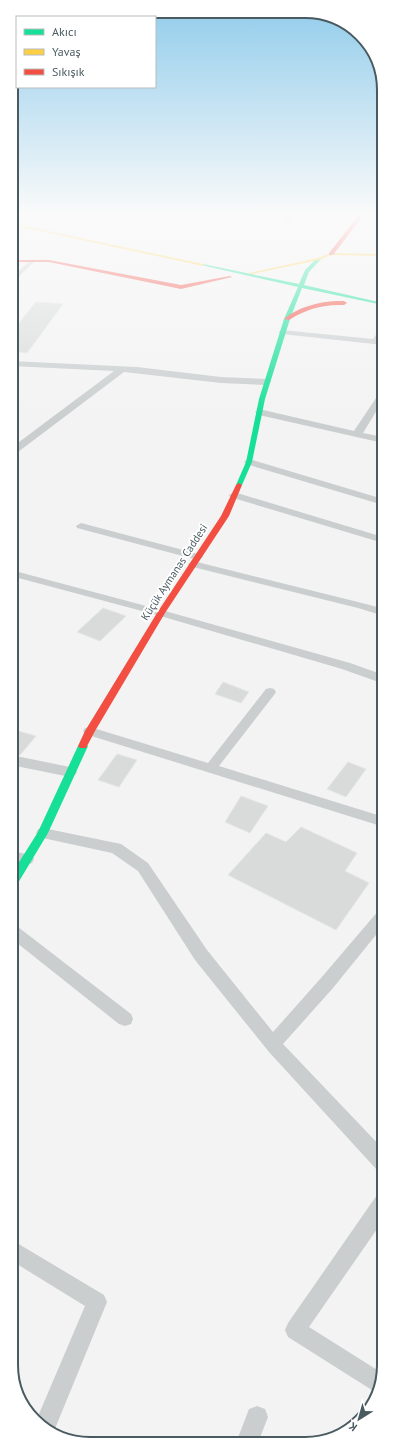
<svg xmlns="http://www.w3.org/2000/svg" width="395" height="1455" viewBox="0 0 395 1455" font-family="'PT Sans',sans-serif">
<rect width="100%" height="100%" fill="#f3f3f3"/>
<g fill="#d9dbdb" stroke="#e4e5e6">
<path d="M36 302 63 304 27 353 11 351V333Z"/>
<path d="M103 608 126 616 100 641 77 632Z"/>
<path d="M223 682 249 692 241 703 215 694Z"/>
<path d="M11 729 36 736 20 755 11 754Z"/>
<path d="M117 754 137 760 119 787 98 780Z"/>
<path d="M348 762 366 769 346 797 327 789Z"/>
<path d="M241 796 268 806 250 833 225 822Z"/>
<path d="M301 827 357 853 345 871 369 883 336 930 228 875 266 833 286 842Z"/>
</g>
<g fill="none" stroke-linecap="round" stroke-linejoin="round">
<g fill="#cacecf" fill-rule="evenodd">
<path d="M285 214H291L289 223 284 222Z"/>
<path d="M32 259 35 261 34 262 11 284V278Z"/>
<path d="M380 329H383V336L380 340 383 341V345L282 334 278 332 282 330 373 339Z"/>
<path d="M11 361 137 367 221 377 267 379 271 382 267 385 221 383 124 372 14 455 11 456V448L114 371 11 366Z"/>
<path d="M383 391V400L363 433 383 437V443L259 415 255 412 259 409 354 431 380 392Z"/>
<path d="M249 459 383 499V505L246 464 244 462 246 460Z"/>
<path d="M234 492 383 537V543L230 497 229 495Z"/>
<path d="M81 523 202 555 203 557 198 560 77 528 76 526Z"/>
<path d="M193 561 366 604 384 609V616L358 608 189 566 188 564Z"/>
<path d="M11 570 165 611 350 663 384 675V684L342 669 157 615 11 576Z"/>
<path d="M270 688 274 689 276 692 274 695 219 766 384 817V827L85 734 83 731 85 728 90 727 208 763 266 689Z"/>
<path d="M11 755 70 767 75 769 77 772 75 775 70 777 11 765Z"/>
<path d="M43 828 121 844 148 863 207 950 273 1032 321 978 379 910 384 908V925L333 988 283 1044 384 1150V1173L377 1170 269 1052 195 960 138 871 112 853 38 837 36 833 38 829Z"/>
<path d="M11 851 32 855 34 859 32 863 27 865 11 862Z"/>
<path d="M12 925 18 927 131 1014 133 1019 131 1024 125 1026 119 1024 12 939Z"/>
<path d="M384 1193V1219L309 1327 382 1373 375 1392 288 1337 285 1330 288 1323 377 1195Z"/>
<path d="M12 1240 104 1295 107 1302 54 1431 36 1421 85 1306 12 1261Z"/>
<path d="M257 1406 265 1409 268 1417 258 1443H236L249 1409Z"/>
</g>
<g fill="#16e098" fill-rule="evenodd">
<path d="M317 258 321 259 309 272 304 285 383 303V305L302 288 290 319 265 399 252 462 242 485 239 487 237 486 236 485 246 462 259 399 284 319 298 287 201 265 203 264 299 284 305 270Z"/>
<path d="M83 743 88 746 48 833 15 888 12 889 11 875 38 832 78 746Z"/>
</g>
<g fill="#ffcf43" fill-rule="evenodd">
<path d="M11 223 203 264 205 265 203 266 11 225Z"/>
<path d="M331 253 383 254V256L332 255 319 260 251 274 249 273 318 258Z"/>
</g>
<g fill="#f24e42" fill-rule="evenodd">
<path d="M360 214H364L333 255H329V253Z"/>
<path d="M11 260H49L181 285 230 276 232 277 181 289 49 262H11Z"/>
<path d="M336 301H344L347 303 344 305C323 304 306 309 289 320L284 319C298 307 318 302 336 301Z"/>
<path d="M239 483 242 485 229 516 165 613 95 731 86 748H80L78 746 85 731 157 613 221 516 236 485Z"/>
</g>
</g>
<linearGradient id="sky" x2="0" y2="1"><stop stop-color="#90cceb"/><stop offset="0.51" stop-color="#fafafa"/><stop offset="1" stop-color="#fafafa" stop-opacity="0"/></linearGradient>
<rect width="395" height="418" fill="url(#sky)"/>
<g text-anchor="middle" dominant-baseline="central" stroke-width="4" stroke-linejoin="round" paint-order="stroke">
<g font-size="11" fill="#495a60" stroke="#fff">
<text transform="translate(174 572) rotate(-57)">Küçük Aymanas Caddesi</text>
</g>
</g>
<path d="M0 0H395V1455H0ZM90 18H305A72 72 0 0 1 377 90V1365A72 72 0 0 1 305 1437H90A72 72 0 0 1 18 1365V90A72 72 0 0 1 90 18Z" fill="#fff" fill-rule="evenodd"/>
<path fill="none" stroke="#495a60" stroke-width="2" d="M90 18H305A72 72 0 0 1 377 90V1365A72 72 0 0 1 305 1437H90A72 72 0 0 1 18 1365V90A72 72 0 0 1 90 18Z"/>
<rect x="16" y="16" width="140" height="72" fill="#ffffff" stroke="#b6bdbf"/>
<rect x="24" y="29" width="20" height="6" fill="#16e098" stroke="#b6bdbf"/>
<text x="52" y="36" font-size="12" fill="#495a60">Akıcı</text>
<rect x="24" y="49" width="20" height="6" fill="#ffcf43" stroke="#b6bdbf"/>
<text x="52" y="56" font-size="12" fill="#495a60">Yavaş</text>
<rect x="24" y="69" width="20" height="6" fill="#f24e42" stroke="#b6bdbf"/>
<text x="52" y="76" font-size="12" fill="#495a60">Sıkışık</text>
<g transform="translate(359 1419) rotate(217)" stroke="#ffffff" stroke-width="3" paint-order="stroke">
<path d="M0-3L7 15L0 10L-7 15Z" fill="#495a60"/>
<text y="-6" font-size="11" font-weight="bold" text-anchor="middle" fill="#495a60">K</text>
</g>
</svg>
